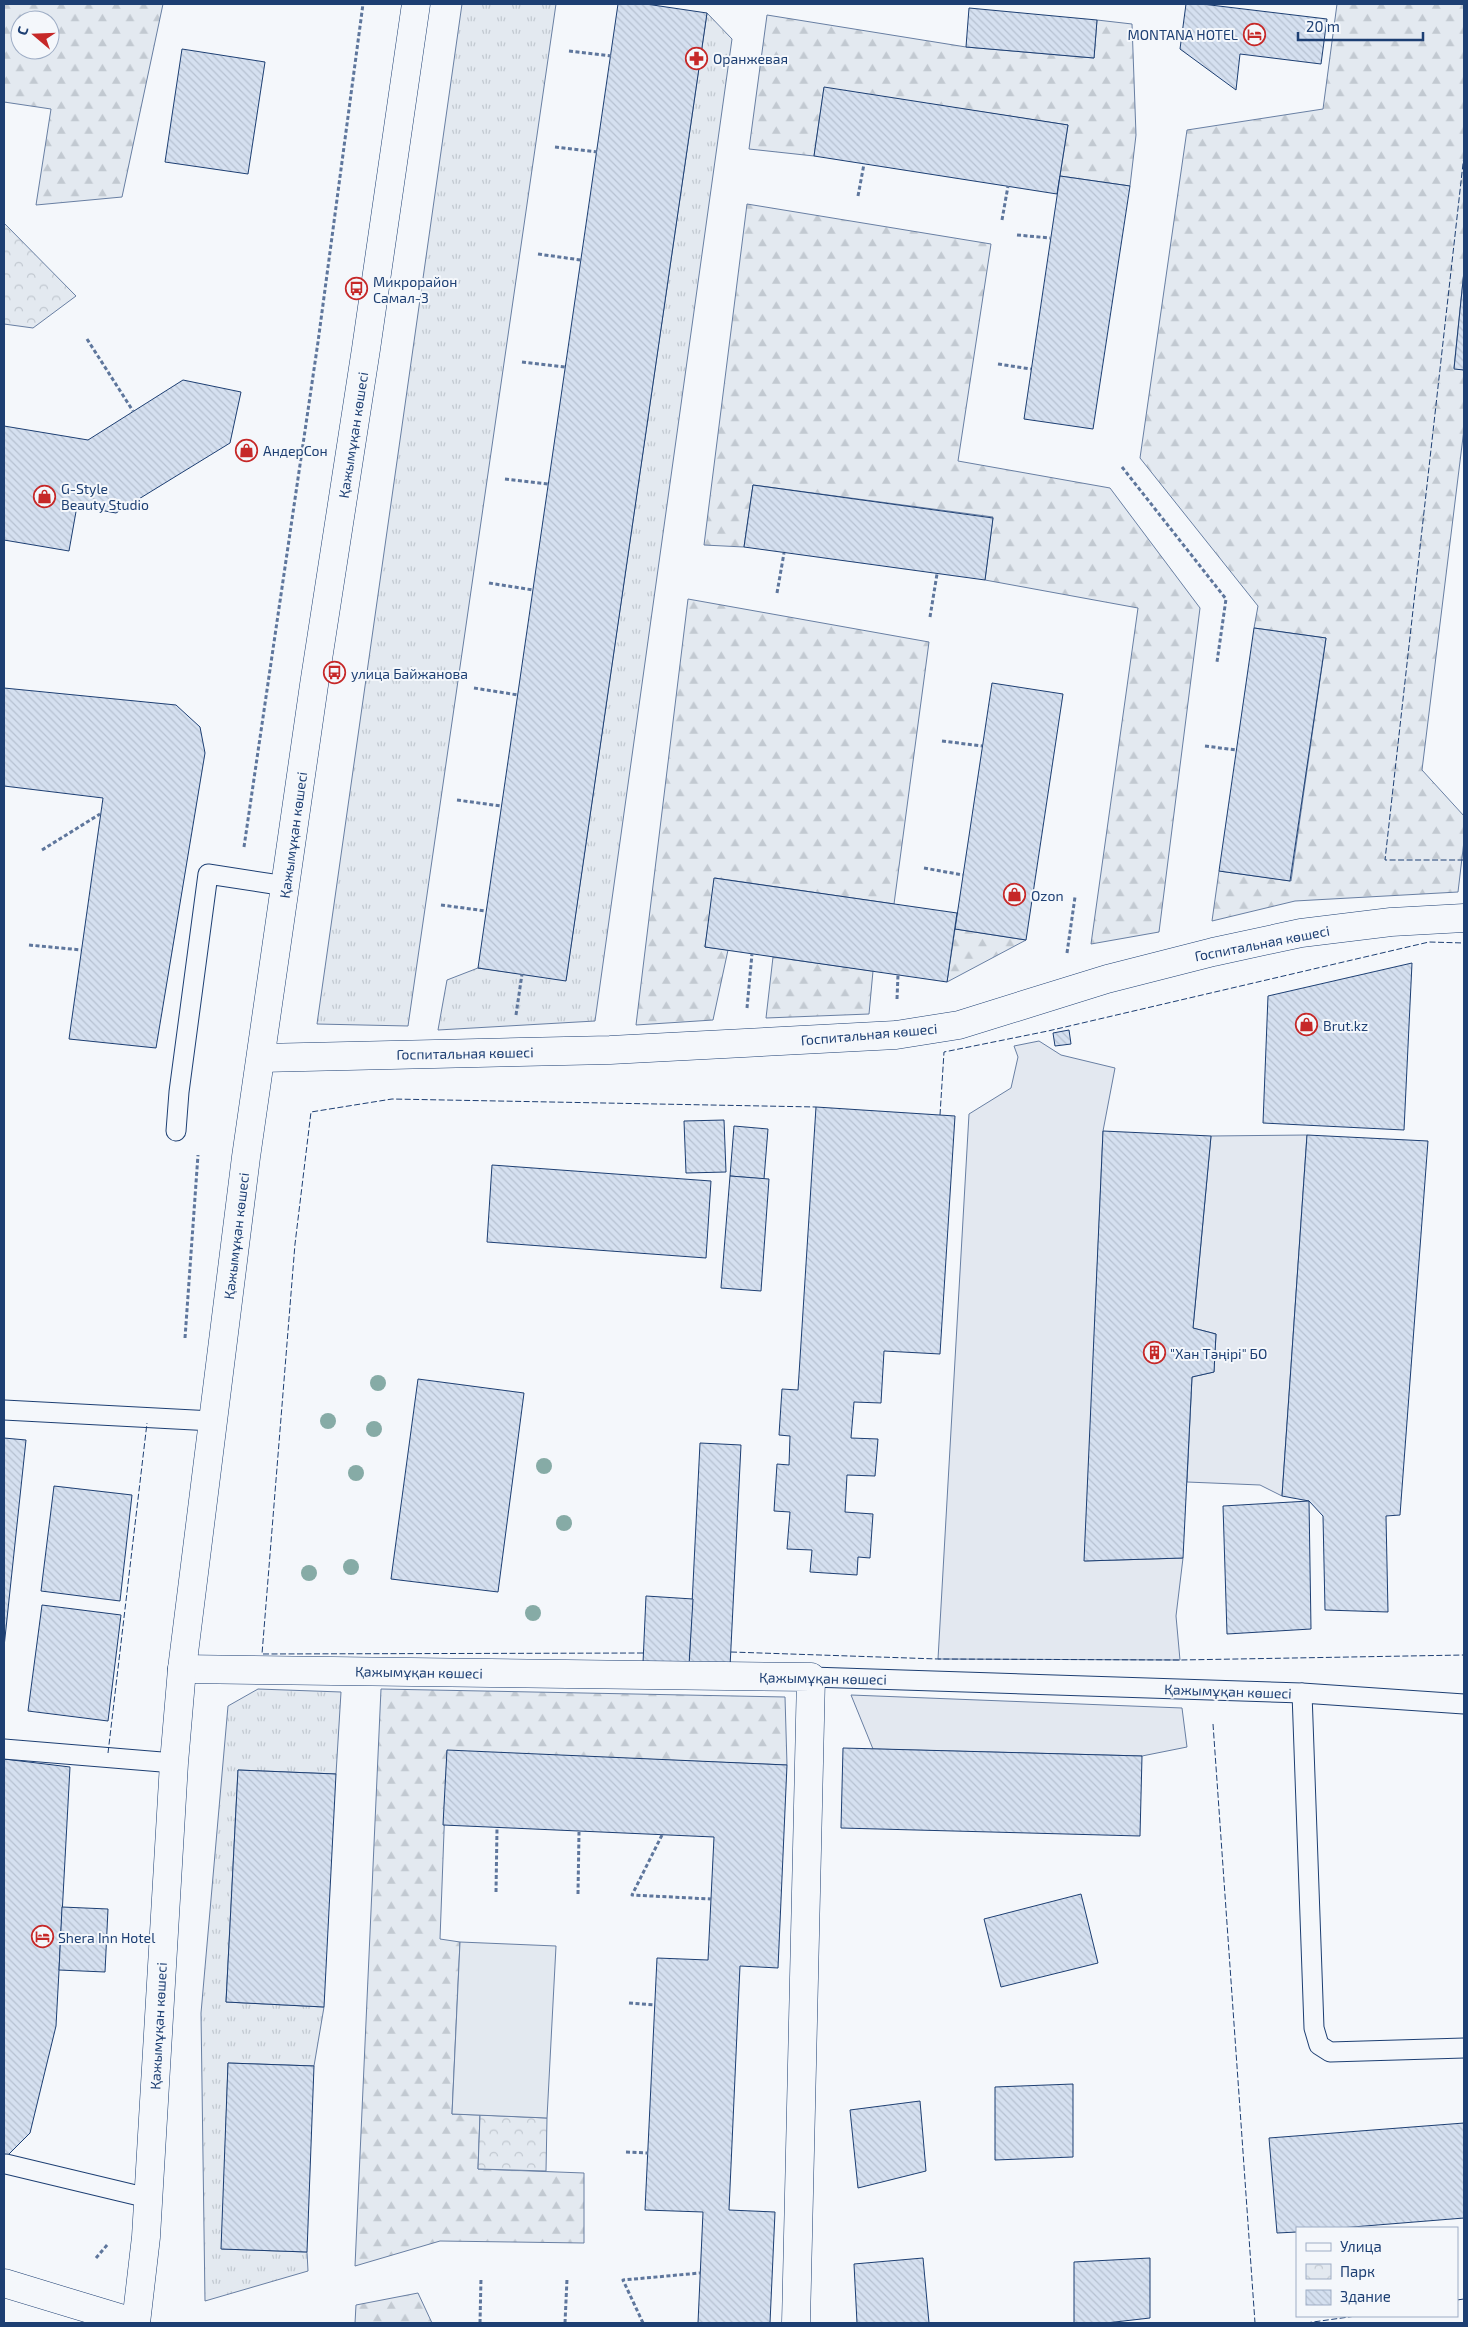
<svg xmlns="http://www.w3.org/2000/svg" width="1468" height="2327" viewBox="0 0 1468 2327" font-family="'Exo 2',sans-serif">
<defs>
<pattern id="grass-tufts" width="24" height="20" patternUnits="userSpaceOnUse" patternTransform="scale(1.25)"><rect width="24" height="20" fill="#e3e9f0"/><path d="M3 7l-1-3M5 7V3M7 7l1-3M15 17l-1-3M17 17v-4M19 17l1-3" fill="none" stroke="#c2c9d1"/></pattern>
<pattern id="forest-firs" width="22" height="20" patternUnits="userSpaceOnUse" patternTransform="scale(1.25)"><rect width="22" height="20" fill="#e3e9f0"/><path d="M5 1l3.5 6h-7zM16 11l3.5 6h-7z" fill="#c2c9d1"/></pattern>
<pattern id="park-crowns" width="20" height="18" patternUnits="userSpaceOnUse" patternTransform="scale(1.25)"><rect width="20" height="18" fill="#e3e9f0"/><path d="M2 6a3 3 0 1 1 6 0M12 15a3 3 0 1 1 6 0" fill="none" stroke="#c2c9d1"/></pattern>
<pattern id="building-back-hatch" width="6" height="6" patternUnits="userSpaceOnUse" patternTransform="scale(1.25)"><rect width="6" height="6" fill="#d5e0f0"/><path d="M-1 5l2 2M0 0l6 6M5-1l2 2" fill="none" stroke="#b6c1d1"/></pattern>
</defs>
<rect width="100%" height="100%" fill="#f4f7fb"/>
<g fill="url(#grass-tufts)" stroke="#687fa3">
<path d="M462 4H556L408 1026 317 1024Z"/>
<path d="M707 13 732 39 595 1021 438 1030 447 980 478 968 566 980Z"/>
<path d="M258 1689 341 1692 336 1774 238 1770 226 2002 324 2007 314 2066 228 2063 222 2249 307 2252 308 2271 205 2301 201 2013 228 1706Z"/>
</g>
<g fill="url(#forest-firs)" stroke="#687fa3" fill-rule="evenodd">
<path d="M4 4H163L122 197 36 205 51 109 4 102ZM20 20H50V50H20Z"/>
<path d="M1337 4H1464V271L1454 368 1464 370V429L1422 770 1464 816V841L1458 892 1295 901 1212 921 1219 871 1291 881 1326 638 1254 628 1258 606 1140 458 1187 130 1323 109Z"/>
<path d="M767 15 966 47 1094 58 1097 20 1132 24 1136 135 1130 186 1060 176 1068 125 824 88 814 156 749 149Z"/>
<path d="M747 204 991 244 958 461 1110 488 1200 608 1159 932 1091 944 1138 608 985 580 993 517 753 485 744 547 704 545Z"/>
<path d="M688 599 929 642 894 904 715 878 705 947 728 950 713 1020 636 1025Z"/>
<path d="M955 929 1026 940 947 982Z"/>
<path d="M773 957 873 971 869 1014 766 1018Z"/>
<path d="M381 1689 785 1697 787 1765 447 1751 440 1939 460 1942 452 2114 480 2115 478 2169 584 2173V2243L440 2241 355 2266Z"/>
<path d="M418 2293 432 2323H355L356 2305Z"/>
</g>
<g fill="url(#park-crowns)" stroke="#687fa3">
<path d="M4 223 76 296 33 328 4 324Z"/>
<path d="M480 2115 547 2118 546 2171 478 2169Z"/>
</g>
<path fill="#e3e9f0" stroke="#687fa3" d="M460 1942 556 1946 547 2118 452 2114Z"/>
<g fill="#e3e8f0" stroke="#687fa3">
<path d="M1039 1041 1061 1055 1115 1068 1103 1131 1085 1561 1183 1558 1176 1616 1180 1660 938 1659 969 1114 1011 1088 1018 1057 1014 1046Z"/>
<path d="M1307 1135 1282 1496 1260 1485 1187 1482 1192 1377 1214 1372 1216 1334 1193 1328 1211 1136Z"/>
<path d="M851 1695 1182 1708 1187 1747 1142 1756 873 1749Z"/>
</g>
<g fill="url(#building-back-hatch)" stroke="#1d3f73">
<path d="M618 4H646L707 13 566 981 478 968Z"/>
<path d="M1186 4H1202L1327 19 1321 64 1240 54 1236 90 1180 49Z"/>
<path d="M969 8 1097 20 1094 58 966 47Z"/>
<path d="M182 49 265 62 248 174 165 162Z"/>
<path d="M824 87 1068 125 1057 194 814 156Z"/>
<path d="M1060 176 1130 186 1093 429 1024 419Z"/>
<path d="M1464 271V370L1454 369Z"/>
<path d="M183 380 241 392 230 443 116 513 77 506 69 551 4 540V426L88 440Z"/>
<path d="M753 485 993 518 985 580 744 547Z"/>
<path d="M1254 628 1326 638 1290 881 1219 871Z"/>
<path d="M992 683 1063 694 1026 940 955 929Z"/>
<path d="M4 688 176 705 200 727 205 753 156 1048 69 1039 103 798 4 786Z"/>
<path d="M714 878 957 913 947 982 705 947Z"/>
<path d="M1412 963 1404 1130 1263 1123 1268 996Z"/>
<path d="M1069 1030 1071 1044 1055 1046 1053 1033Z"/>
<path d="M816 1107 955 1116 940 1354 884 1351 881 1403 854 1402 851 1438 878 1439 875 1476 847 1475 845 1512 873 1514 870 1558 858 1557 857 1575 810 1572 812 1550 787 1549 790 1512 774 1511 777 1464 789 1465 790 1436 779 1435 782 1389 798 1390Z"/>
<path d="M724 1120 726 1172 686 1173 684 1121Z"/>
<path d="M734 1126 768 1129 764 1179 730 1176Z"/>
<path d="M1103 1131 1211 1136 1193 1328 1216 1334 1214 1372 1192 1377 1183 1558 1084 1561Z"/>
<path d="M1307 1135 1428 1141 1400 1515 1386 1516 1388 1612 1325 1610 1323 1516 1309 1501 1282 1496Z"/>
<path d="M492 1165 711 1181 706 1258 487 1242Z"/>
<path d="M730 1176 769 1179 761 1291 721 1288Z"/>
<path d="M418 1379 524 1393 498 1592 391 1579Z"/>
<path d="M4 1438 26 1440 4 1647Z"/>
<path d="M700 1443 741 1445 730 1667 689 1665Z"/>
<path d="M54 1486 132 1495 120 1601 41 1591Z"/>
<path d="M1309 1501 1311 1629 1227 1634 1223 1506Z"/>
<path d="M646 1596 693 1599 689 1665 643 1663Z"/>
<path d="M42 1605 121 1615 108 1721 28 1711Z"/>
<path d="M843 1748 1142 1756 1140 1836 841 1828Z"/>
<path d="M447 1750 787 1765 778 1968 740 1966 729 2210 775 2212 770 2323H698L703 2212 645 2210 657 1958 708 1960 714 1837 443 1825Z"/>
<path d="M4 1759 70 1767 56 2026 30 2133 8 2155 4 2154Z"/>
<path d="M238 1770 336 1774 324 2007 226 2002Z"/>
<path d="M1081 1894 1098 1963 1001 1987 984 1919Z"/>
<path d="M62 1907 108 1909 105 1972 59 1970Z"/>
<path d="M228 2063 314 2066 307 2252 221 2249Z"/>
<path d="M1073 2084V2157L995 2160V2087Z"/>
<path d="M920 2101 926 2171 858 2188 850 2110Z"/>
<path d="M1464 2123V2218L1340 2228H1297V2232L1277 2233 1269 2138Z"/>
<path d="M923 2258 929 2323H857L854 2264Z"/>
<path d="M1150 2258V2318L1106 2323H1074V2262Z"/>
</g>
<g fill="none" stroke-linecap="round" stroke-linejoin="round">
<defs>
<g id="lane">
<path d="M176 1131 179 1092 208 874 286 886"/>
<path d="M4 1410 213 1421"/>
<path d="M811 1677 1302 1693 1464 1704"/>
<path d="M1302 1693 1314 2028 1319 2045 1330 2052 1464 2048"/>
<path d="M4 1749 174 1763"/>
<path d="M6 2164 148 2198"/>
</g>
<g id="street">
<path d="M261 1058 610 1050 896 1035 959 1025 1107 979 1213 952 1301 933 1391 922 1464 918"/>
<path d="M182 1669 811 1677 796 2323"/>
</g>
<g id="secondary">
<path d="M4 2283 136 2323"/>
<path d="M136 2323 146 2237 174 1763 182 1669 246 1157 314 685 366 349 416 4"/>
</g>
</defs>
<use href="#lane" stroke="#1d3f73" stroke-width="21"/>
<use href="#street" stroke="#1d3f73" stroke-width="29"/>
<use href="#secondary" stroke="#1d3f73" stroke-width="29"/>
<g stroke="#5e769c" stroke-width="3" stroke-dasharray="4 2.5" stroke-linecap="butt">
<path d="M569 51 611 56"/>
<path d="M555 147 597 152"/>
<path d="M858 196 864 164"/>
<path d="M1002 220 1008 186"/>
<path d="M1017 235 1050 238"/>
<path d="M538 254 581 260"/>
<path d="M87 339 133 411"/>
<path d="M522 362 565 367"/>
<path d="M998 364 1031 369"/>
<path d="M1122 467 1226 599 1217 662"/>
<path d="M505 479 548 484"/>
<path d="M489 583 533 590"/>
<path d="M777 593 784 553"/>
<path d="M930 617 937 574"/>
<path d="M474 688 518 695"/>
<path d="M942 741 982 746"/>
<path d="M1205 746 1236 750"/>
<path d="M457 800 501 806"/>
<path d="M244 847 318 342 363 4"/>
<path d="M42 850 100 814"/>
<path d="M924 868 963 875"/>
<path d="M441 905 486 911"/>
<path d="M29 945 81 950"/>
<path d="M1067 953 1075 897"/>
<path d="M897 999 898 975"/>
<path d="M747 1008 752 954"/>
<path d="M516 1015 522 974"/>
<path d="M185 1338 198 1155"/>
<path d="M662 1835 632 1895 711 1899"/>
<path d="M496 1892 497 1828"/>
<path d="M578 1894 579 1832"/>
<path d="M629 2003 655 2005"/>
<path d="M626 2152 648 2153"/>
<path d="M96 2258 108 2244"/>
<path d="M480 2323 481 2278"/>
<path d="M565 2323 567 2279"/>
<path d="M643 2323 623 2280 700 2273"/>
</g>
<use href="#lane" stroke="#f4f7fb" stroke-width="19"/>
<use href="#street" stroke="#f4f7fb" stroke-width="28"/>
<use href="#secondary" stroke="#f4f7fb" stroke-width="28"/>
<g stroke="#1d3f73" stroke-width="1" stroke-dasharray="6 2.5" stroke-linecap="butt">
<path d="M1464 155 1385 860H1464"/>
<path d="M940 1115 944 1052 1048 1031 1429 942 1464 943"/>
<path d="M731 1652 938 1659 1180 1660 1464 1655"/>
<path d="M643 1653 262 1654 295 1244 311 1112 392 1099 816 1107"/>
<path d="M1213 1724 1255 2323"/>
<path d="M108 1753 147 1423"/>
<path d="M1457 2300 1464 2299"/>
<path d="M1306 2323 1356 2316"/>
</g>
</g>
<g fill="#86aba6">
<circle cx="378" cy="1383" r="8"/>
<circle cx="328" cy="1421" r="8"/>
<circle cx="374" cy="1429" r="8"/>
<circle cx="544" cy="1466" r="8"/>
<circle cx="356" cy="1473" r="8"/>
<circle cx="564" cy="1523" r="8"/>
<circle cx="351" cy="1567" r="8"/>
<circle cx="309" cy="1573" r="8"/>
<circle cx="533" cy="1613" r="8"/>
</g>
<defs>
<symbol id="hotel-ring" viewBox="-11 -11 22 22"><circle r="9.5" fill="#f4f7fb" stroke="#c62828" stroke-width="1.5"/><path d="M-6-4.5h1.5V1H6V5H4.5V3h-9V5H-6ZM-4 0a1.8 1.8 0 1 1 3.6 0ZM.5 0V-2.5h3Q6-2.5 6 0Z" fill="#c62828"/></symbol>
<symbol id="pharmacy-ring" viewBox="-11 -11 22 22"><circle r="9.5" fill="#f4f7fb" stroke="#c62828" stroke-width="1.5"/><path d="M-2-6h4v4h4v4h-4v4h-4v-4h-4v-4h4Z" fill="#c62828"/></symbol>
<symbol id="bus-ring" viewBox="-11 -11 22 22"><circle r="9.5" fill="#f4f7fb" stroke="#c62828" stroke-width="1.5"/><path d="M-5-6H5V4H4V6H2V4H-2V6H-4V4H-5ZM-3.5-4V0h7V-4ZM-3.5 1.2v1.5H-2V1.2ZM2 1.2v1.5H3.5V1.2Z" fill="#c62828"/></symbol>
<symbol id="shop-ring" viewBox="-11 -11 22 22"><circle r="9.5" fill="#f4f7fb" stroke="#c62828" stroke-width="1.5"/><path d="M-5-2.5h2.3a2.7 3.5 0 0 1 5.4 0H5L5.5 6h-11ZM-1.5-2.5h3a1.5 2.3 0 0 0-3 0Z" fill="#c62828"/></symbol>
<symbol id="building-ring" viewBox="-11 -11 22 22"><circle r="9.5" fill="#f4f7fb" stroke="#c62828" stroke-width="1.5"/><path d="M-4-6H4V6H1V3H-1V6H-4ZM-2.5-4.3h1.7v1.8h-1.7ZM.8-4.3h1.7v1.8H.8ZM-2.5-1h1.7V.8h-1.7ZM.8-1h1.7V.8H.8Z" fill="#c62828"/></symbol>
</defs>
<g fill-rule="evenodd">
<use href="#hotel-ring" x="1242" y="22" width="25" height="25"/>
<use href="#pharmacy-ring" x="684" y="46" width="25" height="25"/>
<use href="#bus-ring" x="344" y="276" width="25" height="25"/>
<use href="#shop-ring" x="234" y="438" width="25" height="25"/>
<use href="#shop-ring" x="32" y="484" width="25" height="25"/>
<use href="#bus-ring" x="322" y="660" width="25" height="25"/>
<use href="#shop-ring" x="1002" y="882" width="25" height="25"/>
<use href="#shop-ring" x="1294" y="1012" width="25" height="25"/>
<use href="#building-ring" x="1142" y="1340" width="25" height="25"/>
<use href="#hotel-ring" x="30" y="1924" width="25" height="25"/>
</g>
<g text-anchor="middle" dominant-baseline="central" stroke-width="4" stroke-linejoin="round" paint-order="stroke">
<g font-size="14" fill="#1d3f73" stroke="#f4f7fb" text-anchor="start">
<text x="1238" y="34" text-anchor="end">MONTANA HOTEL</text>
<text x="713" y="58">Оранжевая</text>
<text x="373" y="281">Микрорайон<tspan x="373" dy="16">Самал-3</tspan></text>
<text x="263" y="450">АндерСон</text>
<text x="61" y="488">G-Style<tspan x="61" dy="16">Beauty Studio</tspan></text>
<text x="351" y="673">улица Байжанова</text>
<text x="1031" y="895">Ozon</text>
<text x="1323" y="1025">Brut.kz</text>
<text x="1170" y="1353">"Хан Тәңірі" БО</text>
<text x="58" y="1937">Shera Inn Hotel</text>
</g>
<g font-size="14" fill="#1d3f73" stroke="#f4f7fb">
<text transform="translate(353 435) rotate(-81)">Қажымұқан көшесі</text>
<text transform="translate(293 835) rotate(-82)">Қажымұқан көшесі</text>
<text transform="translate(1262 943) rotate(-11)">Госпитальная көшесі</text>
<text transform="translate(869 1034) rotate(-5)">Госпитальная көшесі</text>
<text transform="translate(465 1053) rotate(-1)">Госпитальная көшесі</text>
<text transform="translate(236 1236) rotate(-83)">Қажымұқан көшесі</text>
<text transform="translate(419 1672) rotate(1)">Қажымұқан көшесі</text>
<text transform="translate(823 1678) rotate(1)">Қажымұқан көшесі</text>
<text transform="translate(1228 1691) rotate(2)">Қажымұқан көшесі</text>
<text transform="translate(158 2026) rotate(-87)">Қажымұқан көшесі</text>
</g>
</g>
<rect width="1468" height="2327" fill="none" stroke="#1d3f73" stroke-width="10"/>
<rect x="1296" y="2227" width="162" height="90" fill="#f4f7fb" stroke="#9eadc5"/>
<rect x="1306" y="2243" width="25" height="8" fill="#f4f7fb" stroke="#9eadc5"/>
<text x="1340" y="2252" font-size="15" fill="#1d3f73">Улица</text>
<rect x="1306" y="2264" width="25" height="15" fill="url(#park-crowns)" stroke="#9eadc5"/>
<text x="1340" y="2277" font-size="15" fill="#1d3f73">Парк</text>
<rect x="1306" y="2290" width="25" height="15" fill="url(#building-back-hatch)" stroke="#9eadc5"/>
<text x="1340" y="2302" font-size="15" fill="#1d3f73">Здание</text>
<g transform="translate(35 35) rotate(289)"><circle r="24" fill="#f4f7fb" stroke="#9eadc5"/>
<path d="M0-4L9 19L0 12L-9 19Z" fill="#c62828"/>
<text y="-8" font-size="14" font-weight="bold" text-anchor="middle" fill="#1d3f73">С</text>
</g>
<path d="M1298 32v8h125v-8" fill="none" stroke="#1d3f73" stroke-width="2.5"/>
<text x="1306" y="32" font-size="15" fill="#1d3f73" stroke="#f4f7fb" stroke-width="4" paint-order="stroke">20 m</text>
</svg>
